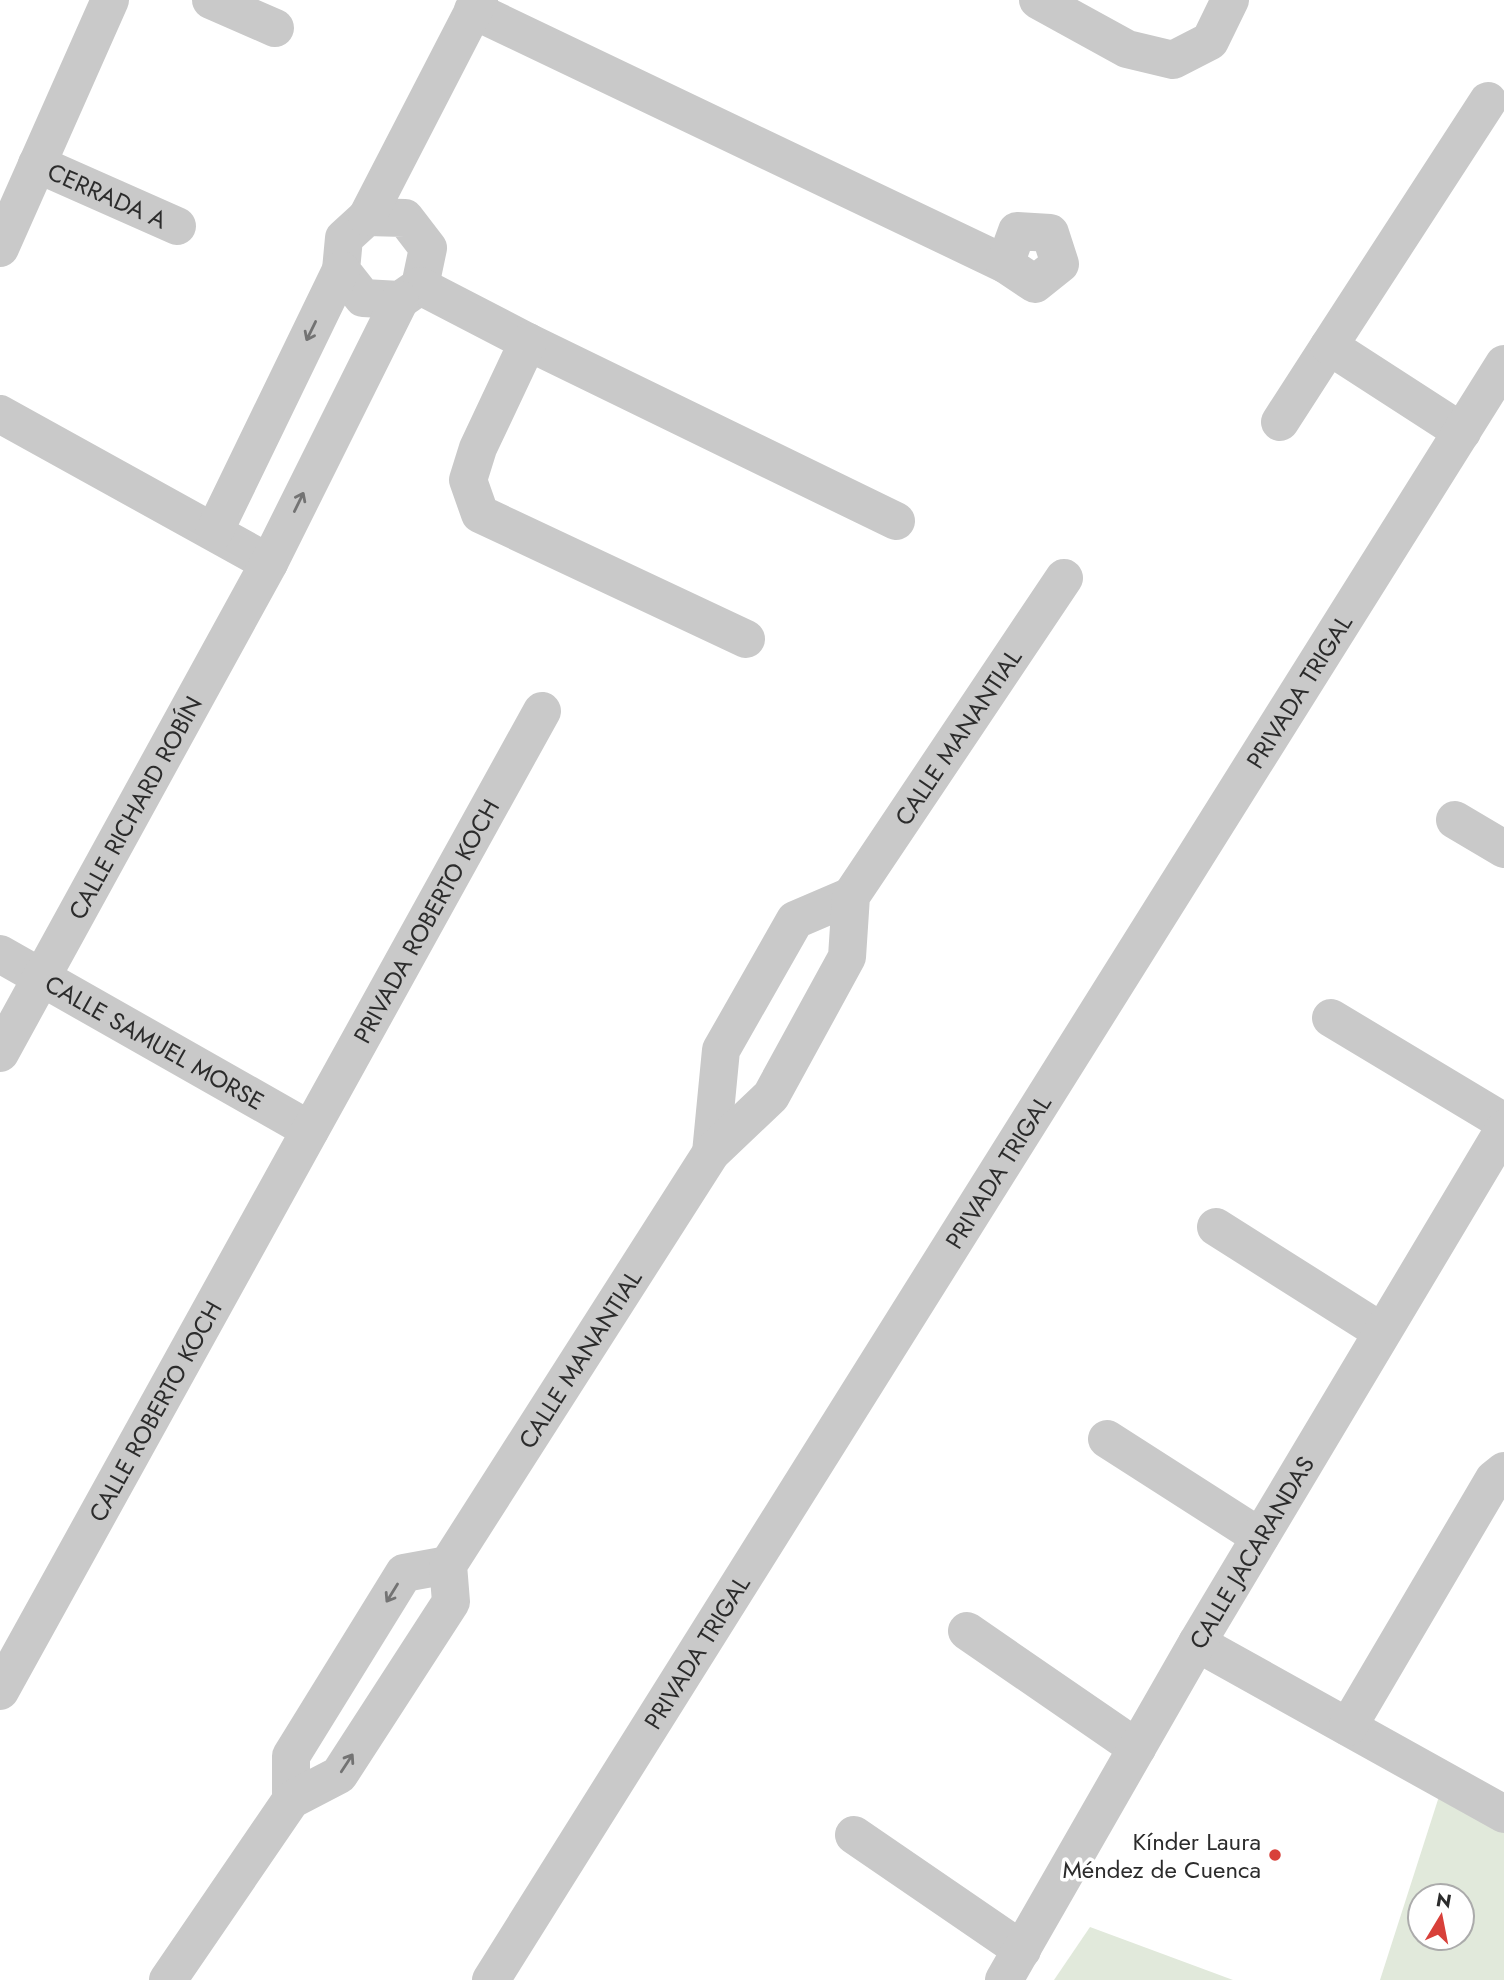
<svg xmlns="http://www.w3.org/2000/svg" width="1504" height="1980" viewBox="0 0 1504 1980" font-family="Jost,sans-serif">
<rect width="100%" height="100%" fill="#fff"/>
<g fill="#e1e9db" fill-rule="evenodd">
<path d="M1443 1784 1504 1818V1980H1380ZM1420 1896H1462V1938H1420Z"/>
<path d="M1090 1927 1233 1980H1054Z"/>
</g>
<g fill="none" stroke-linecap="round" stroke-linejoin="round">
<g stroke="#c9c9c9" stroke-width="38">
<path d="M211 0 275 28"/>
<path d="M1038 0 1127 49 1173 60 1210 41 1230 0"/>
<path d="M473 10 1005 264"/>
<path id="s1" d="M37 164 177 226"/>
<path d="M367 217 405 218 428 248 420 286 400 300 363 298 341 270 344 238Z"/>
<path d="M367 217 479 0"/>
<path d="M1017 231 1050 233 1060 264 1035 284 1005 264Z"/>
<path d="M0 248 110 0"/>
<path d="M420 286 528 342 896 521"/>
<path d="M528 342 478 448 468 480 480 514 746 639"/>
<path d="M0 414 269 563"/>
<path d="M1280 422 1329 346"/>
<path d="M1462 432 1329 346 1488 101"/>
<path d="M214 532 341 270"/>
<path d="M1455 820 1504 849"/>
<path id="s2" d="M0 954 310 1130"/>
<path d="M1331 1018 1504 1122"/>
<path id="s3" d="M0 1053 269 563 400 300"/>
<path d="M711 1153 721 1050 795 920 851 896"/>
<path d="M1216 1227 1382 1332"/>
<path d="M1107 1439 1260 1537"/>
<path d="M967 1631 1137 1748"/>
<path d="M1197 1643 1504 1814"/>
<path id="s4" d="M0 1691 542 711"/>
<path d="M1348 1727 1494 1479 1504 1471"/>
<path d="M291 1800V1756L404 1573 448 1565"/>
<path d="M854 1835 1022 1950"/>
<path id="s5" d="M168 1980 291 1800 339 1775 451 1602 448 1565 711 1153 771 1096 847 957 851 896 1064 578"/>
<path id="s6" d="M491 1980 1504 364"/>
<path id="s7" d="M1004 1980 1197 1643 1504 1129"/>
</g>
</g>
<defs><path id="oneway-shaft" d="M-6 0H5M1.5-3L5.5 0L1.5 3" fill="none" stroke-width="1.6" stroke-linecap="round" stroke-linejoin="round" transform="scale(1.75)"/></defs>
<g stroke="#737373">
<use href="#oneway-shaft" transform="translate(311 331) rotate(116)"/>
<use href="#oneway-shaft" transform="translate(299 502) rotate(-64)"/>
<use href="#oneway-shaft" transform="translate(392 1593) rotate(122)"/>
<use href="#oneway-shaft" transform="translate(347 1763) rotate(-57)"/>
</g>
<circle fill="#d8403a" stroke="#fff" stroke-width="2.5" cx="1275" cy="1855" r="7"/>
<g text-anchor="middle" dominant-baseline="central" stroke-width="7" stroke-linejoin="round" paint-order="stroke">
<g font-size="24" fill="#2c2c2c" stroke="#fff">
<text stroke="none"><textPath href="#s1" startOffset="77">CERRADA A</textPath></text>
<text stroke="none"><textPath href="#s6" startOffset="1521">PRIVADA TRIGAL</textPath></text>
<text stroke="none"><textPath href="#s5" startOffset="1498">CALLE MANANTIAL</textPath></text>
<text stroke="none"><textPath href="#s3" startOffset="280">CALLE RICHARD ROBÍN</textPath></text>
<text stroke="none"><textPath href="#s4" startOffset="880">PRIVADA ROBERTO KOCH</textPath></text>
<text stroke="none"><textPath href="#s2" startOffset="178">CALLE SAMUEL MORSE</textPath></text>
<text stroke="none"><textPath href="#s6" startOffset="954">PRIVADA TRIGAL</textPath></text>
<text stroke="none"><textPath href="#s5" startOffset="760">CALLE MANANTIAL</textPath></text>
<text stroke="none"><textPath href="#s4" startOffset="320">CALLE ROBERTO KOCH</textPath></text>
<text stroke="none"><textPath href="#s7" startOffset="494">CALLE JACARANDAS</textPath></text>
<text stroke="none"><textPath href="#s6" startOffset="387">PRIVADA TRIGAL</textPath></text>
</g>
<g font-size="24" fill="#2c2c2c" stroke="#fff" text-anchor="end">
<text x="1261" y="1841">Kínder Laura<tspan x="1261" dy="28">Méndez de Cuenca</tspan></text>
</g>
</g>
<g transform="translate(1441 1917) rotate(10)"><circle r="33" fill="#ffffff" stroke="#ababab" stroke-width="2"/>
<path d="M0-5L12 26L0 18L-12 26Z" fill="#d8403a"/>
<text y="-10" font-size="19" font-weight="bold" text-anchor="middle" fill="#2c2c2c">N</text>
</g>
</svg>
